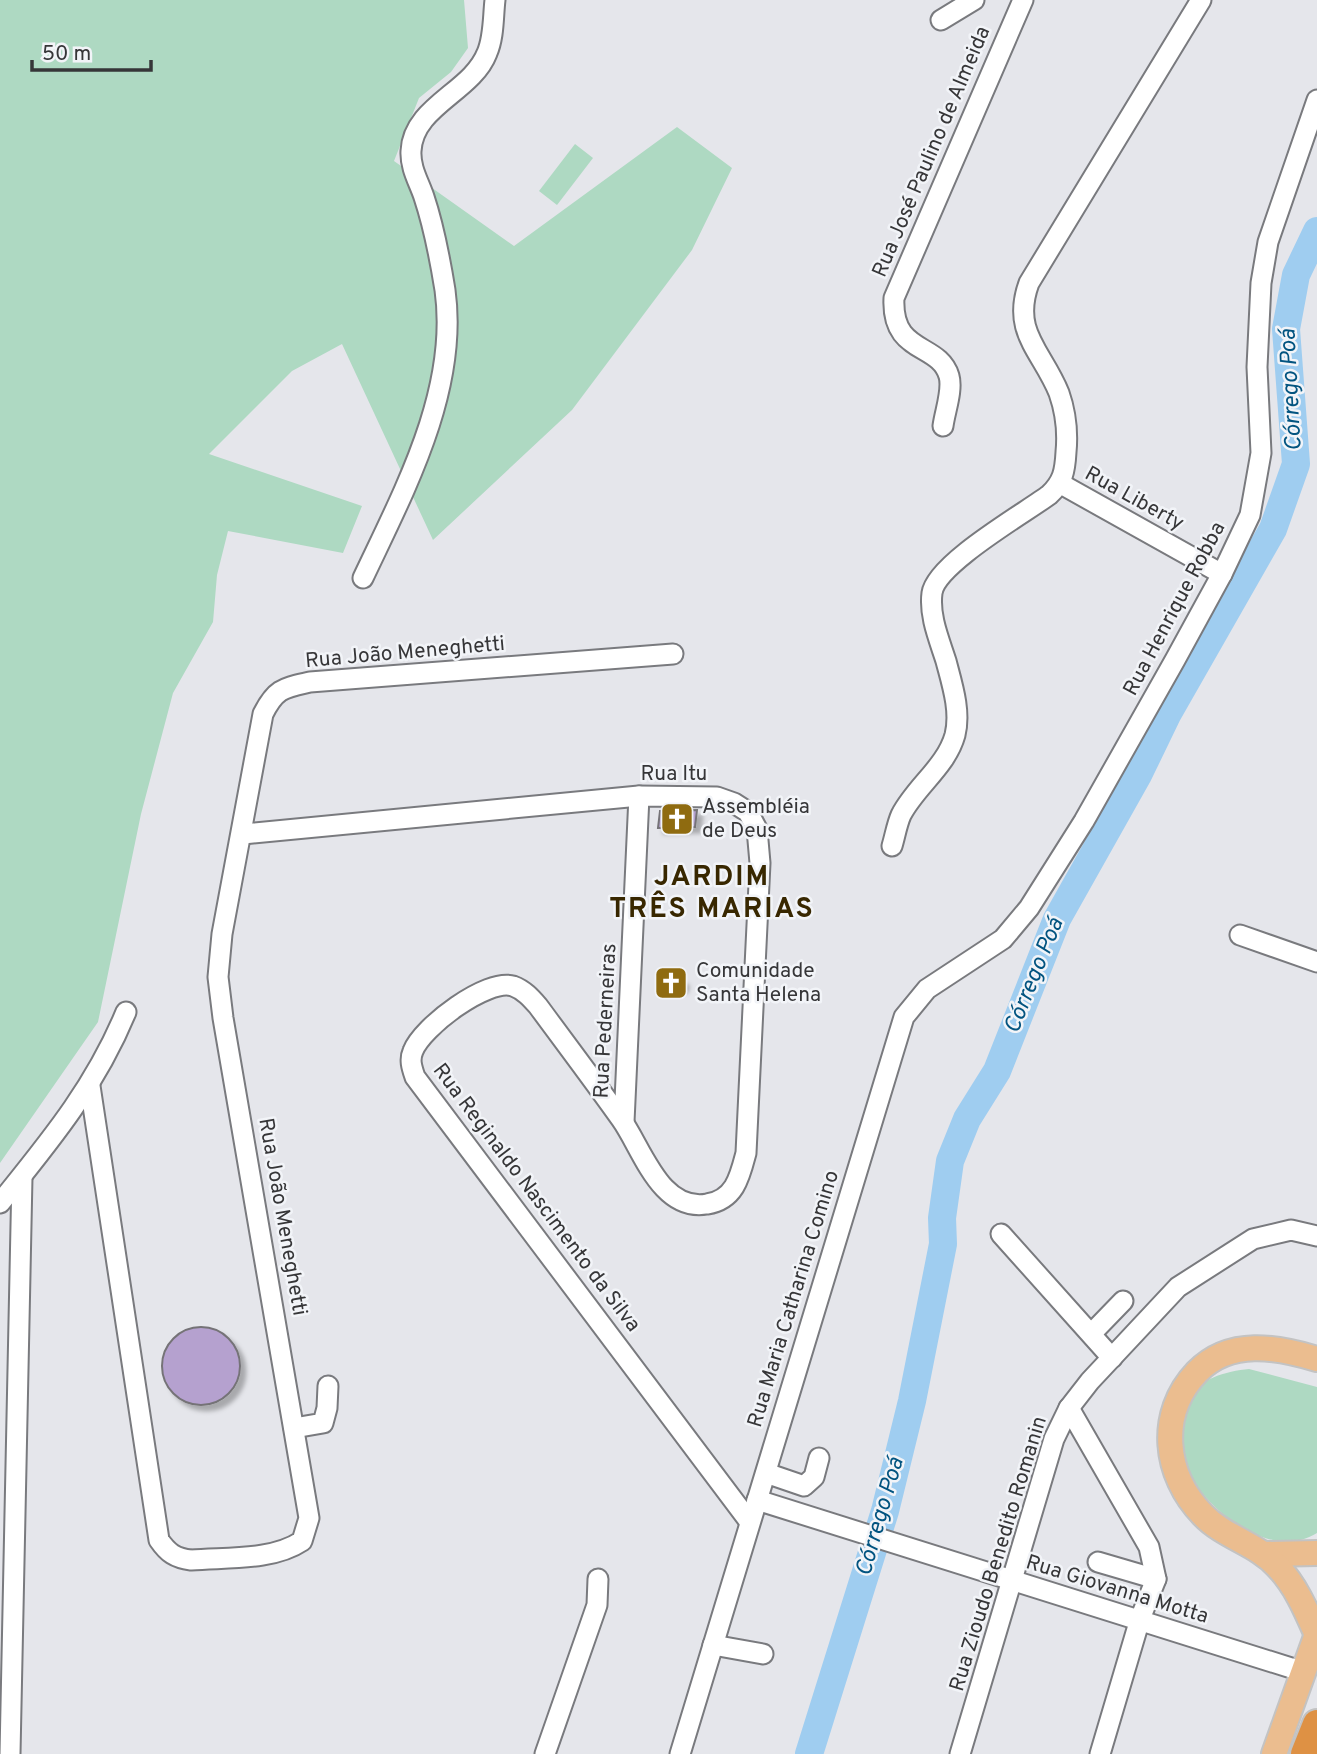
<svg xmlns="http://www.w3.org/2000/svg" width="1317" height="1754" viewBox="0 0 1317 1754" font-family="Overpass,sans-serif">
<defs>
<filter id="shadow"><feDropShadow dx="5.5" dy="5.5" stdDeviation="2" flood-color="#0004"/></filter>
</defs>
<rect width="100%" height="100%" fill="#e5e6eb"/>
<g fill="#aed9c2">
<path d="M0 0H464L468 48 451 72 419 98 394 161 514 246 677 127 732 168 692 250 572 410 433 540 342 344 292 371 209 454 362 506 343 553 228 531 217 575 213 622 173 693 141 814 98 1022 0 1163Z"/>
<path d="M575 144 593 158 557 205 539 191Z"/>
<path d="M1249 1369 1317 1387V1533C1269 1563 1203 1507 1184 1465 1181 1458 1183 1447 1182 1439 1182 1427 1180 1413 1185 1402 1196 1379 1227 1371 1249 1369Z"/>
</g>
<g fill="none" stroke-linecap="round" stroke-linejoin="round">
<path stroke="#9fcdf0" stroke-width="28" d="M809 1754 885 1511 912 1401 943 1244 942 1218 950 1161 967 1119 997 1071 1057 919 1138 775 1168 713 1273 529 1296 464 1286 329 1296 275 1317 231"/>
</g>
<g fill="#b5a1cf" stroke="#757377" stroke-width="2" filter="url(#shadow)">
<path d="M697 810 695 827 658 828 660 811Z"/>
<path d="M662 978 683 980 682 987 662 985 657 980Z"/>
<circle cx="201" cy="1366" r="39"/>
</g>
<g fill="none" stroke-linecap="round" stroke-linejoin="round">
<defs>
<g id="minor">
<path d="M941 20 974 0"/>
<path d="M943 426C945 411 953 390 949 376 939 342 891 355 894 298L1023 0"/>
<path d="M1061 484 1222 574"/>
<path d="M363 578C404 491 459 390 445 290 440 259 434 227 424 197 419 182 410 168 411 151 413 106 472 92 487 53 494 37 493 17 495 0"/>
<path d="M243 834 639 796 717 797 734 803 748 812 757 829 760 863 746 1153C740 1176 735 1200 707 1204 660 1212 642 1148 621 1119 594 1081 566 1044 538 1006 531 998 524 990 513 986 487 978 422 1027 413 1051 409 1060 412 1068 415 1077L749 1521"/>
<path d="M892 846C895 836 897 824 901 815 916 786 946 767 955 735 961 711 952 684 946 661 939 639 929 616 932 593 936 564 1023 514 1049 495 1063 482 1065 471 1066 452 1068 431 1066 413 1059 393 1042 351 1011 332 1029 283L1201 0"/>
<path d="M1240 935 1317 962"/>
<path d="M90 1086 159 1540C168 1553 175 1558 191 1560 227 1557 272 1561 302 1541L309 1518 223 1018 218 977 222 934 263 714C276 688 284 688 310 682L673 654"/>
<path d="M624 1122 639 796"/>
<path d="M0 1203C50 1141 95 1087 126 1012"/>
<path d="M1001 1234 1112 1358"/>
<path d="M1092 1333 1123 1301"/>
<path d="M1069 1408 1149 1547 1156 1579 1140 1619 1100 1754"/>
<path d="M294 1428 323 1423 327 1408 328 1386"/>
<path d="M766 1473 804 1486 814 1477 819 1458"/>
<path d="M757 1500 1304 1672"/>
<path d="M1098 1562 1156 1579"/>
<path d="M713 1645 763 1654"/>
<path d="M10 1754 22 1177"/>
<path d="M545 1754 597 1605 598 1579"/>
<path d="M680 1754 904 1017 927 989 1003 939 1029 908 1084 821 1175 660 1222 574 1250 515 1261 453 1257 367 1261 283 1268 242 1317 100"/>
<path d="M960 1754 1054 1439 1069 1408 1090 1381 1178 1287 1253 1239 1291 1230 1317 1236"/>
</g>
<g id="major">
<path d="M1264 1554 1317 1553"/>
<path d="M1317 1635C1306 1610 1296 1586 1277 1566 1257 1544 1224 1537 1203 1515 1164 1475 1157 1414 1197 1372 1230 1338 1277 1347 1317 1359"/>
<path d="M1274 1754 1317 1634"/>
</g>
<path id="highway" d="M1305 1754 1317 1724"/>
</defs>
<use href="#minor" stroke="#797a7e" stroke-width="23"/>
<use href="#major" stroke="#c3c3c3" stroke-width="28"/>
<use href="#highway" stroke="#c3c3c3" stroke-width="32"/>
<use href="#minor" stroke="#fff" stroke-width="19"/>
<use href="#major" stroke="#ebbd8f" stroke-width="24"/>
<use href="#highway" stroke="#de9144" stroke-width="28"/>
</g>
<defs>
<symbol id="church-square" viewBox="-11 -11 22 22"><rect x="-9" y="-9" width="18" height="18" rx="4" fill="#8f6b10" stroke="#f2f4f8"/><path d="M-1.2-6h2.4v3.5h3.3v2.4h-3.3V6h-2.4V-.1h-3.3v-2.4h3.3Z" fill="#fff"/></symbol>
</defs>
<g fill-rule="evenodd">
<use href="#church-square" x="658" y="800" width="38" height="38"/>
<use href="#church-square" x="652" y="964" width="38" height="38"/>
</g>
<g text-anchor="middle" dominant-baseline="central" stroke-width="5" stroke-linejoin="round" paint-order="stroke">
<g font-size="21" fill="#363638" stroke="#f2f4f8">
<text transform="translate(932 152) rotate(-67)">Rua José Paulino de Almeida</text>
<text transform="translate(1134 499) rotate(29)">Rua Liberty</text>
<text transform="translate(1175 609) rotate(-62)">Rua Henrique Robba</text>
<text transform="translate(405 653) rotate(-5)">Rua João Meneghetti</text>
<text x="674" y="774">Rua Itu</text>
<text transform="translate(606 1021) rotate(-87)">Rua Pederneiras</text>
<text transform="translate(536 1198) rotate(53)">Rua Reginaldo Nascimento da Silva</text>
<text transform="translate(282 1217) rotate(80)">Rua João Meneghetti</text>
<text transform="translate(794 1299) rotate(-73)">Rua Maria Catharina Comino</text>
<text transform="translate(999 1554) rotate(-73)">Rua Zioudo Benedito Romanin</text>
<text transform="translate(1117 1590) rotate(17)">Rua Giovanna Motta</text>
</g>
<g font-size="21" fill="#363638" stroke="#f2f4f8" text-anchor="start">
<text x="702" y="807">Assembléia<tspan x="702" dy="24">de Deus</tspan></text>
<text x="696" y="971">Comunidade<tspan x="696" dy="24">Santa Helena</tspan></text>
</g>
<g font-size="23" font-style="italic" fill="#025480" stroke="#f2f4f8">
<text transform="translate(1292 390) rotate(-93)">Córrego Poá</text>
<text transform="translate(1035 976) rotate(-68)">Córrego Poá</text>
<text transform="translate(881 1517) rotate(-74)">Córrego Poá</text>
</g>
<g font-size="28" font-weight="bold" letter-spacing="2" fill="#382700" stroke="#f2f4f8">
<text x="712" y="878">JARDIM<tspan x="712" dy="32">TRÊS MARIAS</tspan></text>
</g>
</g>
<path d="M32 60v10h119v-10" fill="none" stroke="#363638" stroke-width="3.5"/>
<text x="42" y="60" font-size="21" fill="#363638" stroke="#f2f4f8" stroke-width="5" paint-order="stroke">50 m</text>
</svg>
